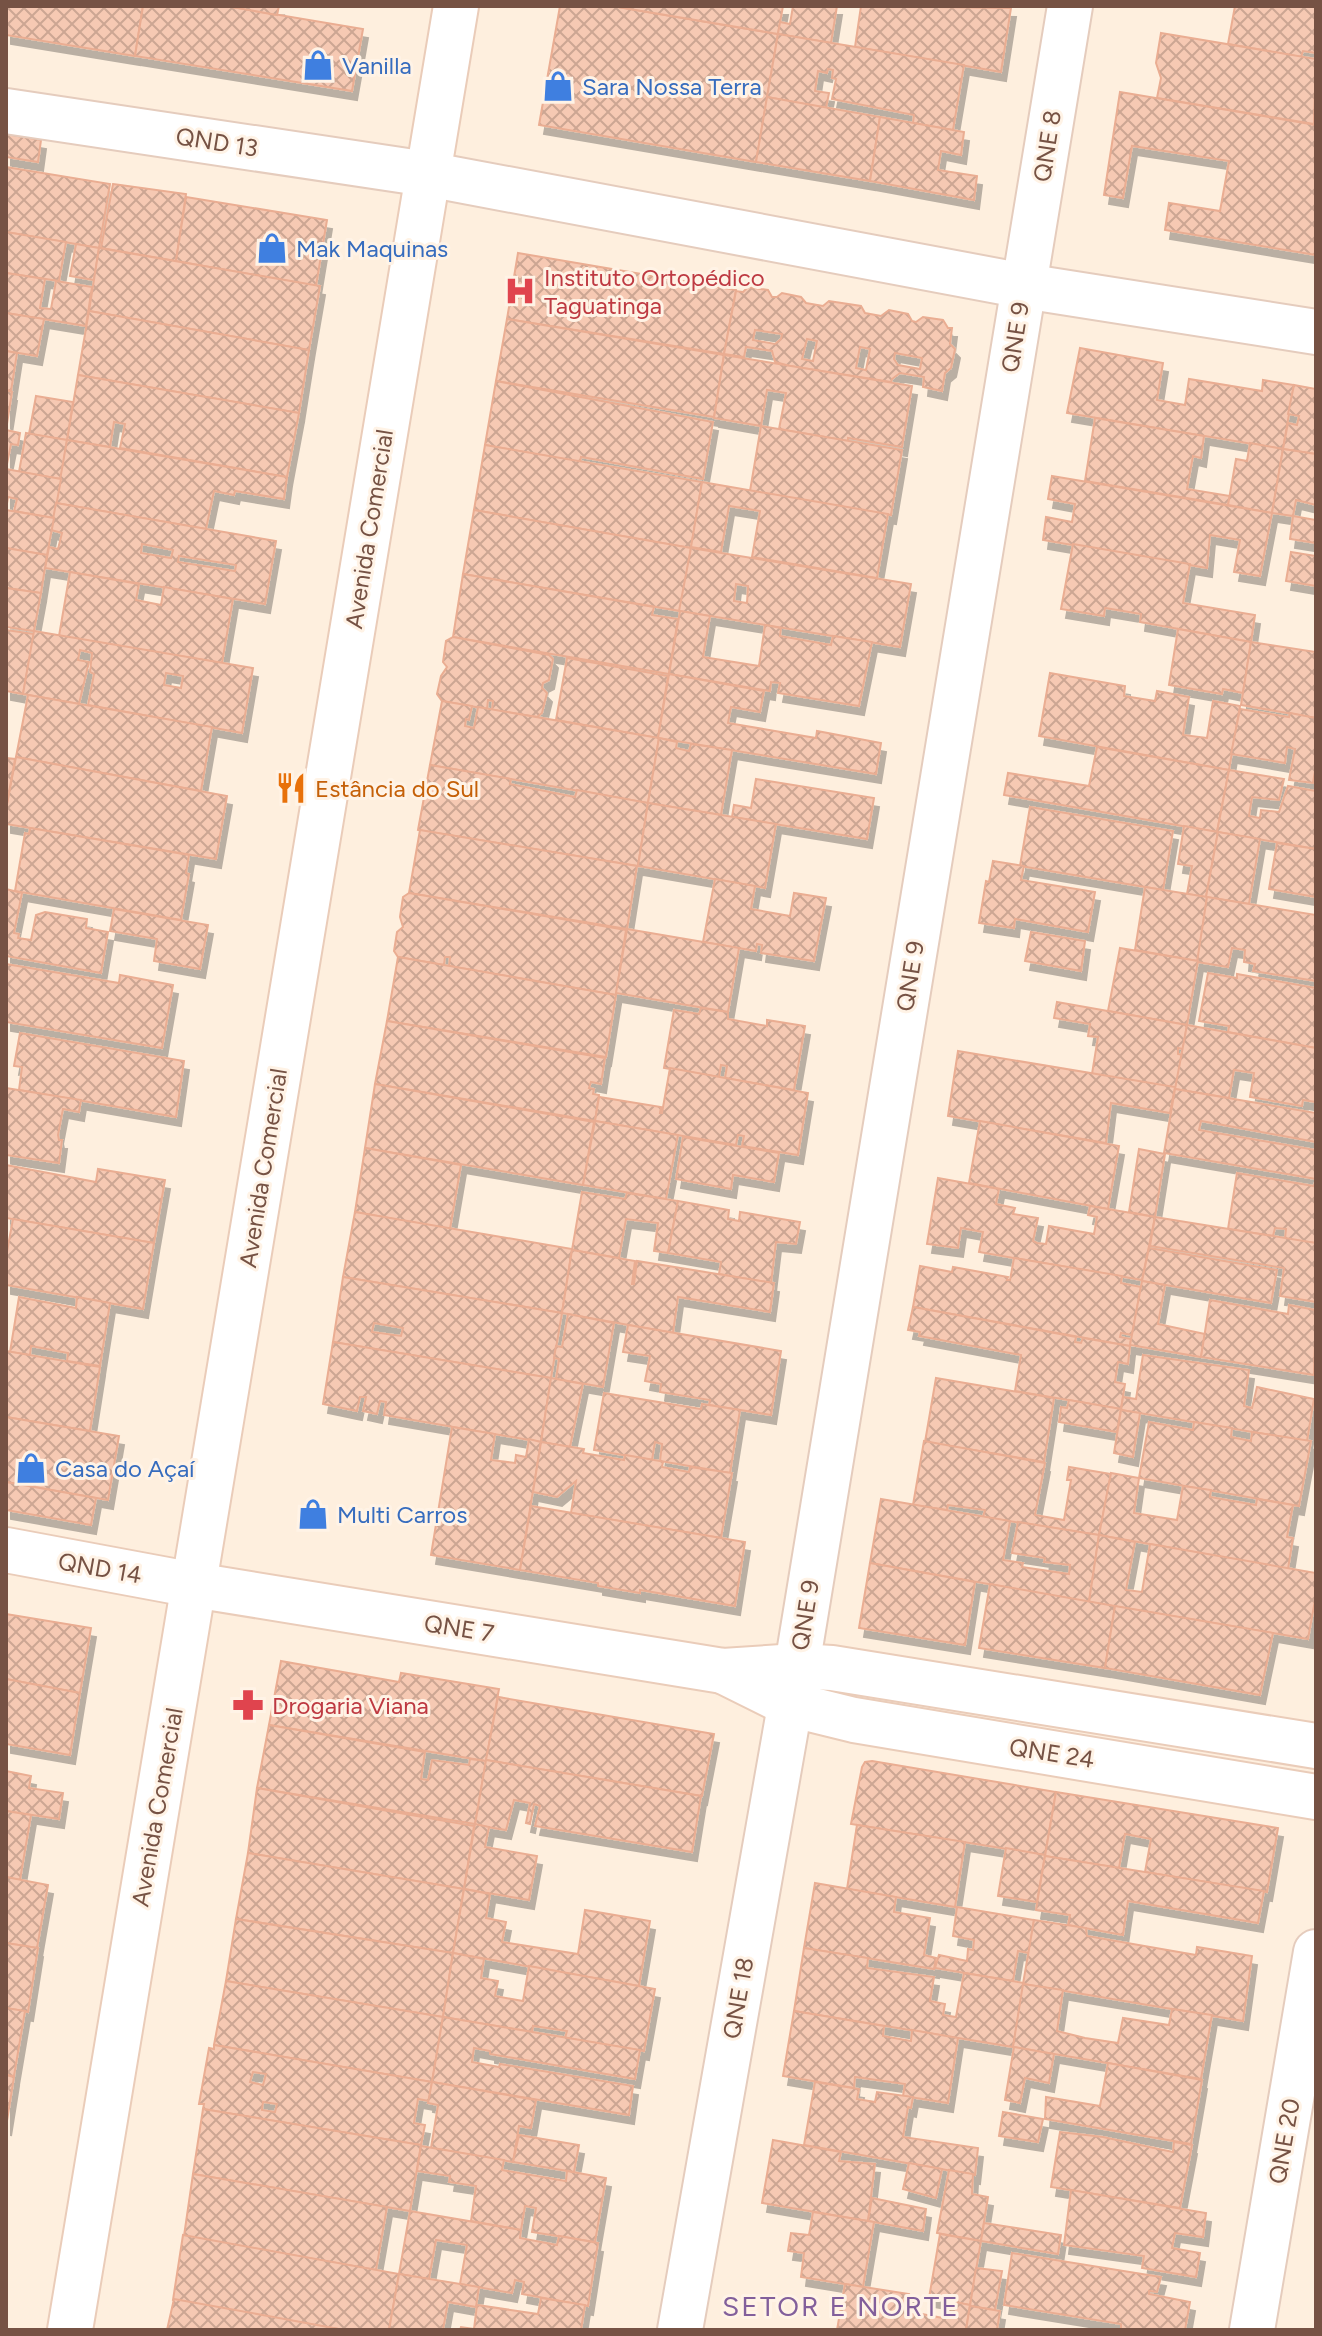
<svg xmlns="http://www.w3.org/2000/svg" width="1322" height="2336" viewBox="0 0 1322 2336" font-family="Figtree,sans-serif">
<defs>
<pattern id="building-cross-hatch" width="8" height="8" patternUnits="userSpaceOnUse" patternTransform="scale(2)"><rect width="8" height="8" fill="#f6c9b3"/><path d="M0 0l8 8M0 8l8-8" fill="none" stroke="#cca693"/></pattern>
<filter id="shadow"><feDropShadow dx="5" dy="9" stdDeviation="0" flood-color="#0004"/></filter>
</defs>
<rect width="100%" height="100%" fill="#feefde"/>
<g fill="url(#building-cross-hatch)" stroke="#eaad92" stroke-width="2" fill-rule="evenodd" filter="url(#shadow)">
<path d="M6 6H143L135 56 6 35Z"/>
<path d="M143 6H226L363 29 352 91 135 56Z"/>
<path d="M226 6H279L277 15Z"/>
<path d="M560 6H612L778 34 756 162 539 125Z"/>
<path d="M612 6H783L778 34Z"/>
<path d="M793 6H837L831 43 778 34 780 22 790 24Z"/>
<path d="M861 6 1011 8 1001 72 855 47Z"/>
<path d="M1235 6H1316V53L1303 51 1301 57 1228 44Z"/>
<path d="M1161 33 1316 59 1314 124 1157 98 1161 78 1156 63Z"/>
<path d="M778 34 964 65 953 130 913 123 914 115 832 99 836 79 832 78 833 70 828 69 827 73 818 71 815 91 829 93 826 108 767 97Z"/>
<path d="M1120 92 1316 125V255L1165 230 1169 203 1220 211 1229 161 1132 146 1123 198 1104 195Z"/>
<path d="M767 97 880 117 870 181 756 162Z"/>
<path d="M880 117 964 132 961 155 941 151 938 170 977 176 974 200 870 181Z"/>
<path d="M6 134 41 140 38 162 6 157Z"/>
<path d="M6 167 110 184 99 248 6 232Z"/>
<path d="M113 184 186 194 176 261 101 248Z"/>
<path d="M186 197 327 220 316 286 176 261Z"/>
<path d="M6 232 66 242 59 281 6 273Z"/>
<path d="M76 244 99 248 94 280 70 276Z"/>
<path d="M99 248 320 286 309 350 89 311Z"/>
<path d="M518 253 736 290 724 354 507 319Z"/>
<path d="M6 273 45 279 40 308 51 309 56 281 92 287 86 326 6 313Z"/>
<path d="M748 287 768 290 772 297H777L782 293 801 297 806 303 823 306 829 301 861 306 865 313 881 316 889 310 908 314 912 321 916 322 923 317 943 320 948 328H952L950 344 955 349 951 368 945 373 942 391 923 387 924 377 900 373 892 379 891 382 790 366 775 362 772 351 746 347 744 357 724 354 736 291 743 292ZM755 330 782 334 781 339 775 344 753 340ZM807 339 817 341 813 361 802 359ZM860 347 870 349 866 370 856 368ZM895 353 922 358 920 369 898 365 894 359Z"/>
<path d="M89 311 309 350 299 413 78 375Z"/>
<path d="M6 313 44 319 37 356 6 351Z"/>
<path d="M507 319 724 355 714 417 496 381Z"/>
<path d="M1080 348 1163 363 1157 400 1185 405 1189 379 1262 391 1263 380 1294 385 1283 449 1067 413Z"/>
<path d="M6 351 17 353 11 391 6 390Z"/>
<path d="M724 355 912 386 902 447 848 438V441L779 429 786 393 767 390 761 426 714 418Z"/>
<path d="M78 375 299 413 287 477 120 448 125 424 114 422 110 447 67 440Z"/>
<path d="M496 381 713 422 703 479 581 457 580 462 485 445Z"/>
<path d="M1294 385 1316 389V454L1283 449 1288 423 1297 425 1299 416 1288 414Z"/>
<path d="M6 390 12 392 7 424H6Z"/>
<path d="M36 396 73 402 67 440 29 434Z"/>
<path d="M1095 418 1204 436 1201 458 1193 456 1187 489 1230 496 1228 505 1085 481Z"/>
<path d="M761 426 902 450 891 515 750 491Z"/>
<path d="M6 430 20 433 18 445 11 444 6 469Z"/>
<path d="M26 433 67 440 61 479 19 472Z"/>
<path d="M67 440 287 477 284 499 235 491 234 495 214 491 206 529 56 503Z"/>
<path d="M1250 443 1283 449 1272 513 1228 505 1236 459 1247 461Z"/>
<path d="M485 445 702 482 691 548 474 510Z"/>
<path d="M1283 449 1316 454V505L1296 500 1293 516 1272 513Z"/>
<path d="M6 469 61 479 54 518 14 511 17 499 8 497 6 510Z"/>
<path d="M1052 476 1272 513 1260 576 1234 572 1240 540 1210 535 1207 568 1043 540 1046 517 1072 522 1075 504 1048 499Z"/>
<path d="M702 482 888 514 877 578 752 557 760 511 729 506 721 552 691 547Z"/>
<path d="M56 503 276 541 265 604 45 568 49 547 58 549 62 533 51 530ZM142 544 173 550 171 558 141 553ZM179 556 236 565 235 571 178 562Z"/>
<path d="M6 510 54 518 47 555 6 548Z"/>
<path d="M474 510 691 548 680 611 463 574Z"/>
<path d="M1293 516 1316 520V543L1290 539Z"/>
<path d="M1073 544 1190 564 1183 603 1255 615 1251 642 1140 622 1141 614 1105 608 1104 616 1061 609Z"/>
<path d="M6 548 47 555 41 593 6 588Z"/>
<path d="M691 548 911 584 900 647 679 611ZM736 584 748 586 747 603 734 601Z"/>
<path d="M1291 552 1316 556V586L1286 581Z"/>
<path d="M70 572 139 584 136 600 161 605 164 587 233 599 222 663 59 636Z"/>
<path d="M463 574 654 607 652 615 678 619 669 674 453 637Z"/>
<path d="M6 588 41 593 34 631 6 627Z"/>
<path d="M680 611 710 616 703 657 759 666 765 625 781 628 780 636 831 645 833 636 872 642 859 706 778 693 780 683 771 682 770 691 669 674Z"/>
<path d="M1178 629 1251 642 1243 693 1223 689 1222 694 1169 685Z"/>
<path d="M6 630 34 634 23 694 6 691Z"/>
<path d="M34 631 253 668 242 733 88 705 94 674 90 672 92 653 80 650 78 660 89 662 79 704 23 694ZM166 673 183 676 181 688 164 685Z"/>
<path d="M453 637 549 655 553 659 549 680 543 683 542 688 547 693 542 713 537 717 492 710 493 701 488 700 487 709 442 701 437 694 441 676 447 667 443 662 446 641Z"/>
<path d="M1251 642 1316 652V718L1241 705Z"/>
<path d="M567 658 668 676 658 738 556 720Z"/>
<path d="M1050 673 1125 686 1124 696 1155 701 1157 691 1189 697 1183 735 1207 738 1213 701 1240 706 1229 770 1039 736Z"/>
<path d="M669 674 764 691 760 712 731 707 728 723 816 738 817 731 881 743 876 774 658 738Z"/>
<path d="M28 695 212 727 201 791 16 757Z"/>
<path d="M442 701 472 706 469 720 466 719 465 726 474 728 478 707 659 738 648 803 430 765Z"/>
<path d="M1240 709 1289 717 1290 713 1316 718V765L1313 783 1289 780 1295 749 1287 747 1285 763 1231 754Z"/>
<path d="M659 738 677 742 676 748 689 751 691 744 732 750 721 815 648 803Z"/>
<path d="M1097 747 1229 770 1217 832 1004 795 1008 773 1089 786Z"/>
<path d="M16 757 227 796 216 859 6 824V809Z"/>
<path d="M6 758 15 759 6 809Z"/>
<path d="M430 765 511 779 510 784 575 797 577 790 648 803 638 866 418 830Z"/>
<path d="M1229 770 1284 779 1279 800 1252 797 1249 816 1260 818 1261 810 1279 812 1288 786 1316 791V849L1217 832Z"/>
<path d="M756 779 874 798 867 839 732 817 734 805 751 808Z"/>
<path d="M648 803 776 824 765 888 638 866Z"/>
<path d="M1030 807 1173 831 1163 890 1020 866Z"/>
<path d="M1184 826 1218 832 1206 897 1187 894 1192 866 1178 864Z"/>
<path d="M30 828 189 855 186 873 189 874 181 920 15 891 25 833 29 834Z"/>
<path d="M420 830 637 866 627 929 409 893Z"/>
<path d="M1218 832 1260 839 1249 904 1206 897Z"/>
<path d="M1277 843 1316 849V897L1269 889Z"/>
<path d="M993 861 1024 866 1021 880 1095 892 1088 932 1015 919 1014 928 979 923 986 881 989 882Z"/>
<path d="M715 879 755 886 751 909 790 916 794 893 826 898 814 961 761 953 762 945 757 944 756 951 703 942Z"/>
<path d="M1145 887 1207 897 1198 961 1135 950Z"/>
<path d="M6 889 22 893 14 933 19 934 18 938 31 940 36 915 45 912 87 919 86 928 108 932 101 973 6 956Z"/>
<path d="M409 893 626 930 616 995 449 966 450 957H445L444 965 398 957 394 951 397 932 403 927 400 917 403 897Z"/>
<path d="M1207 897 1316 915V981L1253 971 1255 964 1244 962 1245 950 1232 948 1228 967 1197 962Z"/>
<path d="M114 909 208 925 200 969 154 961 157 939 110 931Z"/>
<path d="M627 929 739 948 728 1012 616 993Z"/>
<path d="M1031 932 1085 941 1081 971 1025 961Z"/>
<path d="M1120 948 1198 961 1187 1025 1108 1011Z"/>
<path d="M398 957 616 995 606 1057 387 1021Z"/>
<path d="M6 964 119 983 120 975 173 985 162 1048 6 1022Z"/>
<path d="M1208 973 1237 978V974L1316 988V1048L1228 1032 1229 1026 1199 1021Z"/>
<path d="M1057 1002 1187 1025 1183 1049 1178 1048V1054L1183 1055 1177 1088 1092 1074 1098 1037 1088 1036 1090 1024 1054 1018Z"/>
<path d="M701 1008 728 1012V1019L767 1026V1020L805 1026 794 1090 725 1078 727 1066 721 1065 719 1077 664 1068 674 1010 699 1014Z"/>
<path d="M387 1021 605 1058 601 1084 591 1082 589 1088 594 1089 593 1094 599 1095 595 1121 375 1084Z"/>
<path d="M1187 1025 1316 1048V1102L1303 1100 1302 1106 1250 1097 1254 1073 1234 1070 1229 1098 1175 1089Z"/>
<path d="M20 1033 184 1061 176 1117 19 1090 22 1067 14 1066Z"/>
<path d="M958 1051 1175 1087 1170 1113 1111 1103 1106 1143 948 1116Z"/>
<path d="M670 1068 808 1093 798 1155 742 1146 744 1136 738 1135 736 1145 595 1121 599 1097 661 1107 660 1113H662Z"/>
<path d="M375 1084 594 1122 583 1185 365 1148Z"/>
<path d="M6 1088 81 1100 79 1112 63 1109 58 1135 59 1140H62L59 1163 6 1155Z"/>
<path d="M1175 1089 1316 1113V1142L1201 1121 1199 1130 1316 1150V1179L1164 1153Z"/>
<path d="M595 1121 678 1135 666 1199 583 1185Z"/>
<path d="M980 1121 1119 1146 1108 1209 969 1183Z"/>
<path d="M683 1137 779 1153 774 1182 733 1175 731 1189 676 1179Z"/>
<path d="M365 1148 461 1165 450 1229 355 1212Z"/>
<path d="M1139 1149 1165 1154 1155 1217 1129 1212Z"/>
<path d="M6 1165 96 1182 98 1169 165 1180 154 1243 6 1218Z"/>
<path d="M1237 1173 1314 1186 1316 1179V1243L1285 1239 1286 1229 1275 1228 1273 1236 1228 1229Z"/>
<path d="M938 1178 999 1189 996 1204 1015 1208 1013 1214 1038 1218 1033 1241 1037 1243 1046 1244 1049 1226 1094 1234 1097 1217 1088 1215 1090 1206 1155 1217 1142 1280 979 1252 983 1232 961 1228 958 1248 927 1244Z"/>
<path d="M582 1192 625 1199 627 1193 678 1201 668 1253 654 1251 658 1223 626 1219 619 1258 572 1250Z"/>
<path d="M678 1201 729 1210 728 1219 739 1221 740 1212 800 1222 796 1244 776 1242 771 1283 719 1274 721 1262 668 1253Z"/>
<path d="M355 1212 572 1249 562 1313 343 1277Z"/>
<path d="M1155 1217 1316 1243V1302L1280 1296 1284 1268 1150 1246Z"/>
<path d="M13 1219 154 1243 143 1309 6 1285V1257Z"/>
<path d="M1149 1248 1277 1270 1271 1303 1142 1281Z"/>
<path d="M572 1250 635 1261 632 1284H634L637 1261 774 1283 770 1312 678 1297 673 1333 562 1313Z"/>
<path d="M1014 1258 1122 1276 1121 1283 1141 1287 1132 1335 1121 1333 1120 1337 1131 1339 1130 1346 913 1307 920 1266 952 1272 953 1267 1008 1277 1007 1280H1010Z"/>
<path d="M343 1277 562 1313 551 1378 333 1342ZM374 1323 403 1328 401 1336 372 1332Z"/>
<path d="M1142 1281 1165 1285 1158 1324 1205 1334 1201 1357 1130 1345Z"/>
<path d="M19 1297 76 1308 77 1297 110 1303 100 1366 67 1361 68 1353 31 1346 30 1355 10 1352Z"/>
<path d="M1210 1300 1288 1314 1289 1305 1316 1310 1314 1375 1201 1357Z"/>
<path d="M913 1307 1076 1337 1075 1342 1081 1343 1083 1338 1130 1346 1128 1364 1118 1362 1115 1382 1125 1384 1121 1409 1015 1391 1021 1355 919 1336 920 1332 908 1330Z"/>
<path d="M568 1314 614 1323 603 1387 556 1379 559 1359 554 1358 556 1346 562 1347Z"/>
<path d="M628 1325 781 1351 771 1415 709 1405 710 1400 660 1392 661 1384 645 1381 650 1356 623 1352Z"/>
<path d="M333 1342 551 1378 541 1442 384 1415 386 1402 380 1401 377 1414 363 1411 366 1397H360L357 1411 323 1404Z"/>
<path d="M6 1351 100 1367 90 1431 6 1417Z"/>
<path d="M1143 1355 1249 1370 1244 1406 1252 1408 1257 1387 1314 1399 1307 1441 1121 1410 1123 1397 1136 1399Z"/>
<path d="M551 1378 583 1384 570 1447 541 1442Z"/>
<path d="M936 1378 1054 1398 1044 1462 925 1442Z"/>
<path d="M604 1393 701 1409 702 1404 740 1410 730 1473 660 1461 662 1444 655 1442 652 1460 594 1450Z"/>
<path d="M1069 1400 1121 1409 1117 1432 1059 1422 1061 1407 1067 1408Z"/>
<path d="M1121 1410 1140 1413 1133 1457 1114 1453Z"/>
<path d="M6 1417 119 1436 108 1500 6 1482Z"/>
<path d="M1149 1422 1193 1430 1194 1422 1232 1428 1231 1437 1251 1441 1252 1432 1311 1441 1299 1506 1139 1478Z"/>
<path d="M452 1427 495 1434 491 1460 515 1463 516 1455 526 1457 529 1439 541 1442 520 1570 431 1555Z"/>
<path d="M924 1441 1045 1463 1035 1515 1064 1520 1071 1480H1067L1069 1467 1111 1474 1099 1535 983 1517 985 1510 948 1505 947 1510 913 1505Z"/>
<path d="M541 1442 584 1449 583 1453 624 1460 625 1455 660 1461 663 1462 662 1467 689 1472 690 1467 732 1473 721 1538 571 1513 576 1481 557 1497 533 1492Z"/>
<path d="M1111 1473 1139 1478 1134 1513 1177 1520 1183 1486 1211 1490 1210 1497 1256 1505 1257 1499 1293 1505 1287 1537 1293 1538 1288 1569 1099 1535Z"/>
<path d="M6 1482 96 1498 91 1525 6 1510Z"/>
<path d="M881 1499 1010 1521 1003 1560 1023 1563 1022 1567 1069 1574 1070 1565 1044 1562 1045 1558 1012 1553 1018 1522 1099 1535 1089 1602 870 1563Z"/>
<path d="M531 1506 745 1542 735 1606 640 1590V1593L598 1586V1583L520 1570Z"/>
<path d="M1099 1535 1135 1542 1126 1590 1142 1592 1150 1544 1316 1573V1595L1308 1639 1089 1602Z"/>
<path d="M870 1563 975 1582 965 1645 859 1628Z"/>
<path d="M990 1584 1115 1606 1105 1668 979 1648Z"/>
<path d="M1115 1606 1273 1633 1260 1695 1105 1668Z"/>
<path d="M6 1614 91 1628 80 1693 6 1679Z"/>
<path d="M281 1661 399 1682 401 1673 499 1689 486 1761 269 1725Z"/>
<path d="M6 1679 80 1693 70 1755 6 1744Z"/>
<path d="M498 1697 714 1734 702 1796 486 1760Z"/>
<path d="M269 1725 425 1752 421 1779 428 1780 432 1760 469 1765 470 1759 486 1761 475 1824 257 1788Z"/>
<path d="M486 1760 701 1796 692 1852 535 1826 540 1806 534 1804 530 1824 526 1823 530 1803 514 1800 506 1830 475 1825Z"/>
<path d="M872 1761 1056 1792 1045 1855 851 1824 862 1767 865 1762Z"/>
<path d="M6 1771 31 1776 29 1788 63 1793 59 1819 6 1811Z"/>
<path d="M257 1788 474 1826 464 1889 248 1853Z"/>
<path d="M1056 1792 1278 1828 1267 1892 1145 1872 1151 1839 1125 1834 1119 1868 1045 1856Z"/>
<path d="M6 1811 31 1815 20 1880 6 1877Z"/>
<path d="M475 1824 489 1827 485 1847 537 1856 529 1900 464 1889Z"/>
<path d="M857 1825 965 1842 955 1907 847 1889Z"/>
<path d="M1006 1848 1045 1855 1037 1902 998 1896Z"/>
<path d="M248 1853 464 1889 453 1953 236 1919Z"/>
<path d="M1045 1856 1264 1891 1258 1923 1128 1901 1123 1935 1068 1925 1070 1915 1036 1910Z"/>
<path d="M6 1877 48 1885 37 1948 6 1943Z"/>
<path d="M815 1883 896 1897 894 1912 930 1918 924 1955 936 1958 934 1969 804 1948Z"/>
<path d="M464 1889 490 1894 486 1918 506 1922 502 1942 578 1954 585 1910 650 1921 639 1986 453 1953Z"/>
<path d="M957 1907 1034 1920 1029 1953 1018 1951 1013 1981 935 1968 939 1955 967 1961 968 1949 973 1950 974 1940 953 1936Z"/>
<path d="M236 1919 453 1953 443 2017 226 1981Z"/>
<path d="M1034 1920 1086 1928 1087 1936 1196 1955 1197 1947 1252 1956 1243 2021 1023 1984Z"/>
<path d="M6 1943 38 1948 28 2012 6 2008Z"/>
<path d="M804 1948 868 1958 867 1968 934 1977 930 2001 945 2004 943 2015 956 2017 964 1973 1024 1983 1013 2047 794 2011Z"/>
<path d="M453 1953 484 1959 481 1978 498 1981 495 1996 523 2001 529 1966 655 1989 644 2051 565 2038 567 2031 533 2026 532 2032 443 2017Z"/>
<path d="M226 1981 443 2017 432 2082 214 2045Z"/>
<path d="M1023 1984 1063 1990 1057 2031 1085 2038 1118 2043 1123 2018 1169 2025 1172 2009 1212 2015 1201 2079 1013 2047Z"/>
<path d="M6 2008 25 2011 14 2076 6 2075Z"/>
<path d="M794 2011 884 2026 883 2036 911 2041 912 2030 958 2038 948 2103 903 2096 905 2084 855 2077 854 2088 783 2076Z"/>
<path d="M443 2017 640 2050 635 2079 490 2054V2051L474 2048 472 2062 499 2067 500 2064 633 2086 629 2115 432 2082Z"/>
<path d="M214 2045 432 2082 429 2101 418 2099 414 2123 425 2125 421 2145 203 2109 204 2104H199L209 2048 214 2049ZM253 2072 266 2074 263 2085 250 2082ZM263 2102 277 2104 275 2112 262 2110Z"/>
<path d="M1014 2047 1054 2054 1049 2083 1025 2078 1020 2103 1005 2100Z"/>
<path d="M1108 2063 1202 2080 1191 2144 1045 2119 1046 2097 1100 2106Z"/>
<path d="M6 2075 14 2077 6 2127Z"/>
<path d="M432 2082 536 2100 531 2128 519 2126 513 2162 431 2148 438 2105 428 2103Z"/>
<path d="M815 2082 859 2089 857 2099 875 2102 877 2092 913 2097 911 2108 908 2107 903 2137 978 2148 975 2175 804 2145Z"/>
<path d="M203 2109 421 2145 410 2211 193 2174Z"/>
<path d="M1003 2112 1043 2119 1038 2142 999 2136Z"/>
<path d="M1060 2132 1103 2137 1173 2152 1174 2142 1192 2145 1180 2208 1051 2187Z"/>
<path d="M519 2135 579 2145 574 2172 513 2162Z"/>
<path d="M773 2140 841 2152 839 2161 875 2164 868 2221 762 2203Z"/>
<path d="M421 2146 504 2160 502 2170 566 2181 567 2171 606 2178 595 2242 532 2232 536 2208 525 2206 521 2230 471 2221 476 2186 449 2182 450 2176 417 2171Z"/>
<path d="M909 2163 942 2169 936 2198 903 2189Z"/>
<path d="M949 2170 973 2174 972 2194 988 2197 981 2241 937 2233Z"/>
<path d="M193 2174 387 2207 376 2270 184 2236Z"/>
<path d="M1071 2190 1206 2213 1203 2237 1175 2233 1172 2248 1200 2253 1196 2277 1142 2268 1144 2256 1064 2245Z"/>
<path d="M872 2198 926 2209 923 2231 868 2221Z"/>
<path d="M410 2211 521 2230 520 2238 557 2245 559 2236 598 2243 588 2306 522 2294 524 2282 515 2280 512 2293 460 2284 467 2245 436 2240 429 2279 399 2274Z"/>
<path d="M813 2212 874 2222 863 2287 801 2277 804 2253 788 2251 791 2233 809 2235Z"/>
<path d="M984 2223 1061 2235 1058 2254 981 2241Z"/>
<path d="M940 2234 981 2241 970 2305 929 2298Z"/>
<path d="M183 2235 399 2274 389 2330H344L173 2300Z"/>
<path d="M1012 2253 1161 2277 1157 2292 1149 2291V2294L1190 2302 1185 2330H1121V2324L1004 2305Z"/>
<path d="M976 2268 1002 2271 995 2310 970 2306Z"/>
<path d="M399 2274 479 2287 476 2307 448 2302 443 2330H389Z"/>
<path d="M845 2284 909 2294 906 2311 943 2318 946 2300 970 2305 966 2330H837Z"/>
<path d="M541 2298 585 2305 581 2330H460L461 2327 474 2329 477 2305 538 2314Z"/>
<path d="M174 2299 268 2316 344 2330H167Z"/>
<path d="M970 2306 1000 2311 997 2330H966Z"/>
</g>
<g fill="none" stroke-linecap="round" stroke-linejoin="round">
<defs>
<g id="street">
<path d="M6 111 427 174 1024 286 1316 332"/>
<path d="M680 2330 797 1666 1070 6"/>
<path d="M1252 2330 1316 1952"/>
</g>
<g id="secondary">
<path d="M6 1550 194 1585 723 1671 797 1666 832 1668 1316 1746"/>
<path d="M723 1671 789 1704 854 1720 1316 1797"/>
<path d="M70 2330 456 6"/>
</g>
</defs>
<use href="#street" stroke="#e5ccbd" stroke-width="48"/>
<use href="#secondary" stroke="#eaccb9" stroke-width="48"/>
<use href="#street" stroke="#fff" stroke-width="44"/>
<use href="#secondary" stroke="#fff" stroke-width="44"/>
</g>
<defs>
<symbol id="shop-bare" viewBox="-9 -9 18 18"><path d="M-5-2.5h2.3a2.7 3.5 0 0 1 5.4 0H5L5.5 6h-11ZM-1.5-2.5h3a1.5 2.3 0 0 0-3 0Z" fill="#3f7fe0" stroke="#fff3e6" stroke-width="2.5" paint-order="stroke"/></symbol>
<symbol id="hospital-bare" viewBox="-9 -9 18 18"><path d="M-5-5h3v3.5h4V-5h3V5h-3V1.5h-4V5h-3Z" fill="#e0444e" stroke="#fff3e6" stroke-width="2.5" paint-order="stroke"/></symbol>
<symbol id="restaurant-bare" viewBox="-9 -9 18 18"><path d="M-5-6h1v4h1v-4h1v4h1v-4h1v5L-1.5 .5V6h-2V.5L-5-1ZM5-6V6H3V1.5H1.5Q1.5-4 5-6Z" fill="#e8710a" stroke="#fff3e6" stroke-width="2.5" paint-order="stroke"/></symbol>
<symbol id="pharmacy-bare" viewBox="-9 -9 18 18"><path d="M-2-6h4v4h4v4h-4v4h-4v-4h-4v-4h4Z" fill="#e0444e" stroke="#fff3e6" stroke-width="2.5" paint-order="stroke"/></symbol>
</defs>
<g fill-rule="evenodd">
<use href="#shop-bare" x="296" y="43" width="44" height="44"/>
<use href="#shop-bare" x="536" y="64" width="44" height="44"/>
<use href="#shop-bare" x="250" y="226" width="44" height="44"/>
<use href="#hospital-bare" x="498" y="269" width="44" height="44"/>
<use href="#restaurant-bare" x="269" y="766" width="44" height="44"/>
<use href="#shop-bare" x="9" y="1446" width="44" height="44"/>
<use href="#shop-bare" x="291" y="1492" width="44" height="44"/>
<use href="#pharmacy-bare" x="226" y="1683" width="44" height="44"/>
</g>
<g text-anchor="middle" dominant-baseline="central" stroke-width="6" stroke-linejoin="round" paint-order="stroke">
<g font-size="24" fill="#366cbe" stroke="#fff3e6" text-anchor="start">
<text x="342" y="65">Vanilla</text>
<text x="582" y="86">Sara Nossa Terra</text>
<text x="296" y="248">Mak Maquinas</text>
<text x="55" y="1468">Casa do Açaí</text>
<text x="337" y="1514">Multi Carros</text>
</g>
<g font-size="24" fill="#765244" stroke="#fff3e6">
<text transform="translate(217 142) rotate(9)">QND 13</text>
<text transform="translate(1047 146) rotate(-81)">QNE 8</text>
<text transform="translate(1015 337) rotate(-81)">QNE 9</text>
<text transform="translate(369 529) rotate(-81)">Avenida Comercial</text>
<text transform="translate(910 976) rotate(-81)">QNE 9</text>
<text transform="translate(263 1168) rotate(-81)">Avenida Comercial</text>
<text transform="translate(100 1568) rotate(10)">QND 14</text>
<text transform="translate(805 1615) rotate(-81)">QNE 9</text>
<text transform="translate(459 1628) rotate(9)">QNE 7</text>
<text transform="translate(1052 1753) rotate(9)">QNE 24</text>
<text transform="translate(157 1807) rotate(-80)">Avenida Comercial</text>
<text transform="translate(738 1998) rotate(-80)">QNE 18</text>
<text transform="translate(1284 2141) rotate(-80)">QNE 20</text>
</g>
<g font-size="24" fill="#be3a42" stroke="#fff3e6" text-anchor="start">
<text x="544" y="277">Instituto Ortopédico<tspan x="544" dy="28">Taguatinga</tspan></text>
<text x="272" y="1705">Drogaria Viana</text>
</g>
<g font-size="24" fill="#c56008" stroke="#fff3e6" text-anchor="start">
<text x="315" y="788">Estância do Sul</text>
</g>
<g font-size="28" letter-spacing="2" fill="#825f9b" stroke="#fff3e6">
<text x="841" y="2306">SETOR E NORTE</text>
</g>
</g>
<rect width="1322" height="2336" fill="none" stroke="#765244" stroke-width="16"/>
</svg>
